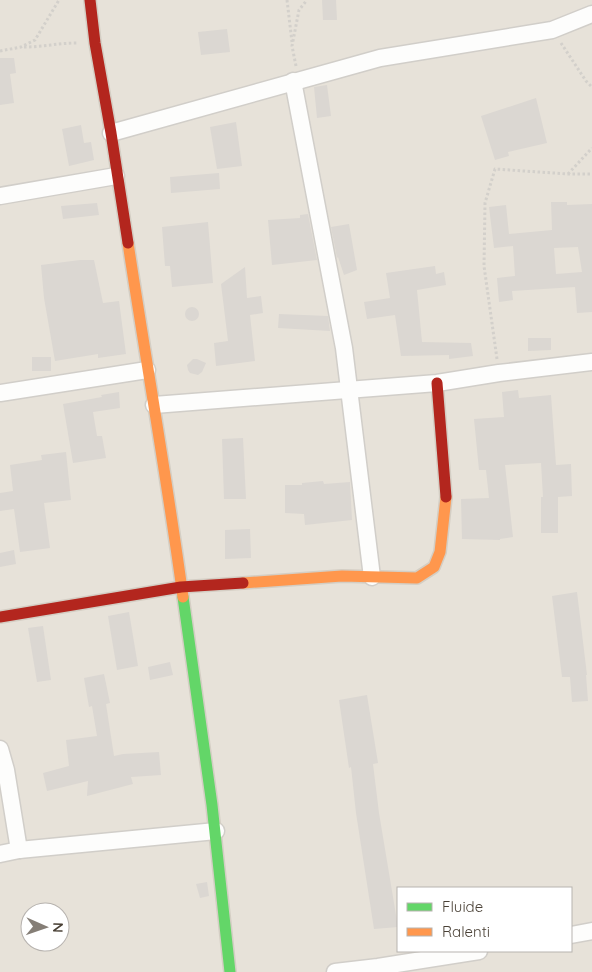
<svg xmlns="http://www.w3.org/2000/svg" width="592" height="972" viewBox="0 0 592 972" font-family="Quicksand,sans-serif">
<rect width="100%" height="100%" fill="#f3f0ec"/>
<path fill="#e7e2d9" fill-rule="evenodd" d="M0 0H592V972H0ZM398 888H571V951H398ZM30 912H60V942H30Z"/>
<g fill="#dbd7d2" fill-rule="evenodd">
<path d="M322 0H336L337 20H323Z"/>
<path d="M227 29 230 52 201 55 198 32Z"/>
<path d="M0 58H14L16 73 10 74 14 103 0 105Z"/>
<path d="M327 85 331 116 317 118 314 87Z"/>
<path d="M536 98 547 143 508 152 509 156 495 160 481 116Z"/>
<path d="M236 122 242 166 217 169 210 127Z"/>
<path d="M81 125 84 143 91 142 94 160 69 166 62 129Z"/>
<path d="M219 173 220 189 171 193 170 177Z"/>
<path d="M551 202H567V205L592 204V312L577 313 575 287 512 291 513 300 499 302 497 278 515 276 513 246 494 248 489 207 506 205 509 234 552 230ZM578 247 582 272 556 274 554 248Z"/>
<path d="M97 203 99 215 63 219 61 206Z"/>
<path d="M308 214 317 260 272 265 268 220 300 218V215Z"/>
<path d="M208 222 213 283 172 287 170 266H165L162 227Z"/>
<path d="M349 224 357 270 344 275 338 257 337 258 331 227Z"/>
<path d="M80 260H94L103 303 119 301 126 354 98 358V354L55 361 44 298 41 265Z"/>
<path d="M435 266 436 274 444 272 446 285 417 290 422 342 471 343 473 356 449 359V355L401 356 395 315 367 319 364 302 390 298 386 273Z"/>
<path d="M245 267 247 298 261 296 263 313 250 315 255 361 216 366 214 343 228 341 221 284Z"/>
<circle cx="192" cy="314" r="7"/>
<path d="M279 314 328 316 330 331 278 328Z"/>
<path d="M528 338H551V350L528 351Z"/>
<rect x="32" y="357" width="19" height="14"/>
<path d="M193 359H197L206 363 202 372 198 375 190 373 188 370 187 365Z"/>
<path d="M518 390 519 398 551 395 556 465 571 464 572 496 558 497V533H541V497H543L541 463 505 465 513 537 500 539V540L462 539 461 499 489 498 486 470H479L474 419 504 417 502 392Z"/>
<path d="M119 392 120 408 93 412 97 436H102L106 458 73 463 63 404 102 397 101 395Z"/>
<path d="M243 438 246 499H224L222 439Z"/>
<path d="M66 452 71 500 44 503 50 548 20 552 14 509 0 511V493L13 491 10 465 42 460 41 455Z"/>
<path d="M323 481 324 484 350 482 352 520 305 525 304 514 285 513V485H302V483Z"/>
<path d="M250 529 251 558 225 559V530Z"/>
<path d="M14 550 16 564 0 567V553Z"/>
<path d="M577 592 587 675H586L588 701 572 702 570 677H562L552 596Z"/>
<path d="M129 612 138 666 117 670 108 616Z"/>
<path d="M43 626 51 680 37 682 28 628Z"/>
<path d="M170 662 173 675 150 680 148 667Z"/>
<path d="M104 674 110 703 106 704 114 756 123 754 159 752 161 775 131 777 133 784 87 796 88 781 47 791 43 773 69 766 66 740 97 736 92 706 89 707 84 678Z"/>
<path d="M367 695 378 763 373 764 379 813 398 927 374 929 356 813 351 767 349 768 339 700Z"/>
<path d="M207 882 209 896 200 898 196 884Z"/>
</g>
<g fill="none" stroke-linecap="round" stroke-linejoin="round">
<defs>
<g id="street">
<path d="M293 81 344 348 372 577"/>
<path d="M111 133 380 58 552 30 592 14"/>
<path d="M0 196 116 176"/>
<path d="M0 393 147 370"/>
<path d="M154 405 437 383 499 373 592 362"/>
<path d="M0 749 6 770 19 850"/>
<path d="M0 854 19 850 216 831"/>
<path d="M571 935 592 931"/>
<path d="M335 972 378 967 479 951"/>
</g>
<path id="fast" d="M183 597 212 805 230 972"/>
<g id="slow">
<path d="M128 243C146 361 167 479 183 597"/>
<path d="M243 583 342 576 417 578 434 567 440 552 446 497"/>
</g>
<g id="jam">
<path d="M90 0 95 43 111 133 128 243"/>
<path d="M437 383 446 497"/>
<path d="M0 617 181 587 243 583"/>
</g>
</defs>
<use href="#street" stroke="#d1cec9" stroke-width="19"/>
<use href="#fast" stroke="#d4cec4" stroke-width="14"/>
<use href="#slow" stroke="#d4cec4" stroke-width="14"/>
<use href="#jam" stroke="#d4cec4" stroke-width="14"/>
<g stroke="#d3d0cb" stroke-width="3" stroke-dasharray="2.5 2.5" stroke-linecap="butt">
<path d="M287 0 292 42"/>
<path d="M561 43 586 81 592 87"/>
<path d="M24 47C42 47 59 43 77 43"/>
<path d="M0 51 21 47 35 40 59 0"/>
<path d="M296 66 292 46 299 10 307 0"/>
<path d="M568 174 592 148"/>
<path d="M497 359 484 266 485 203 495 169 568 174H592"/>
</g>
<use href="#street" stroke="#fdfdfc" stroke-width="16"/>
<use href="#fast" stroke="#63d668" stroke-width="11"/>
<use href="#slow" stroke="#ff974d" stroke-width="11"/>
<use href="#jam" stroke="#b3261e" stroke-width="11"/>
</g>
<rect x="397" y="887" width="175" height="65" fill="#ffffff" stroke="#b7b3af"/>
<rect x="407" y="903" width="25" height="8" fill="#63d668" stroke="#b7b3af"/>
<text x="442" y="912" font-size="15" fill="#4a4136">Fluide</text>
<rect x="407" y="928" width="25" height="8" fill="#ff974d" stroke="#b7b3af"/>
<text x="442" y="937" font-size="15" fill="#4a4136">Ralenti</text>
<g transform="translate(45 927) rotate(92)"><circle r="24" fill="#ffffff" stroke="#b7b3af"/>
<path d="M0-4L9 19L0 12L-9 19Z" fill="#857e76"/>
<text y="-8" font-size="14" font-weight="bold" text-anchor="middle" fill="#4a4136">N</text>
</g>
</svg>
